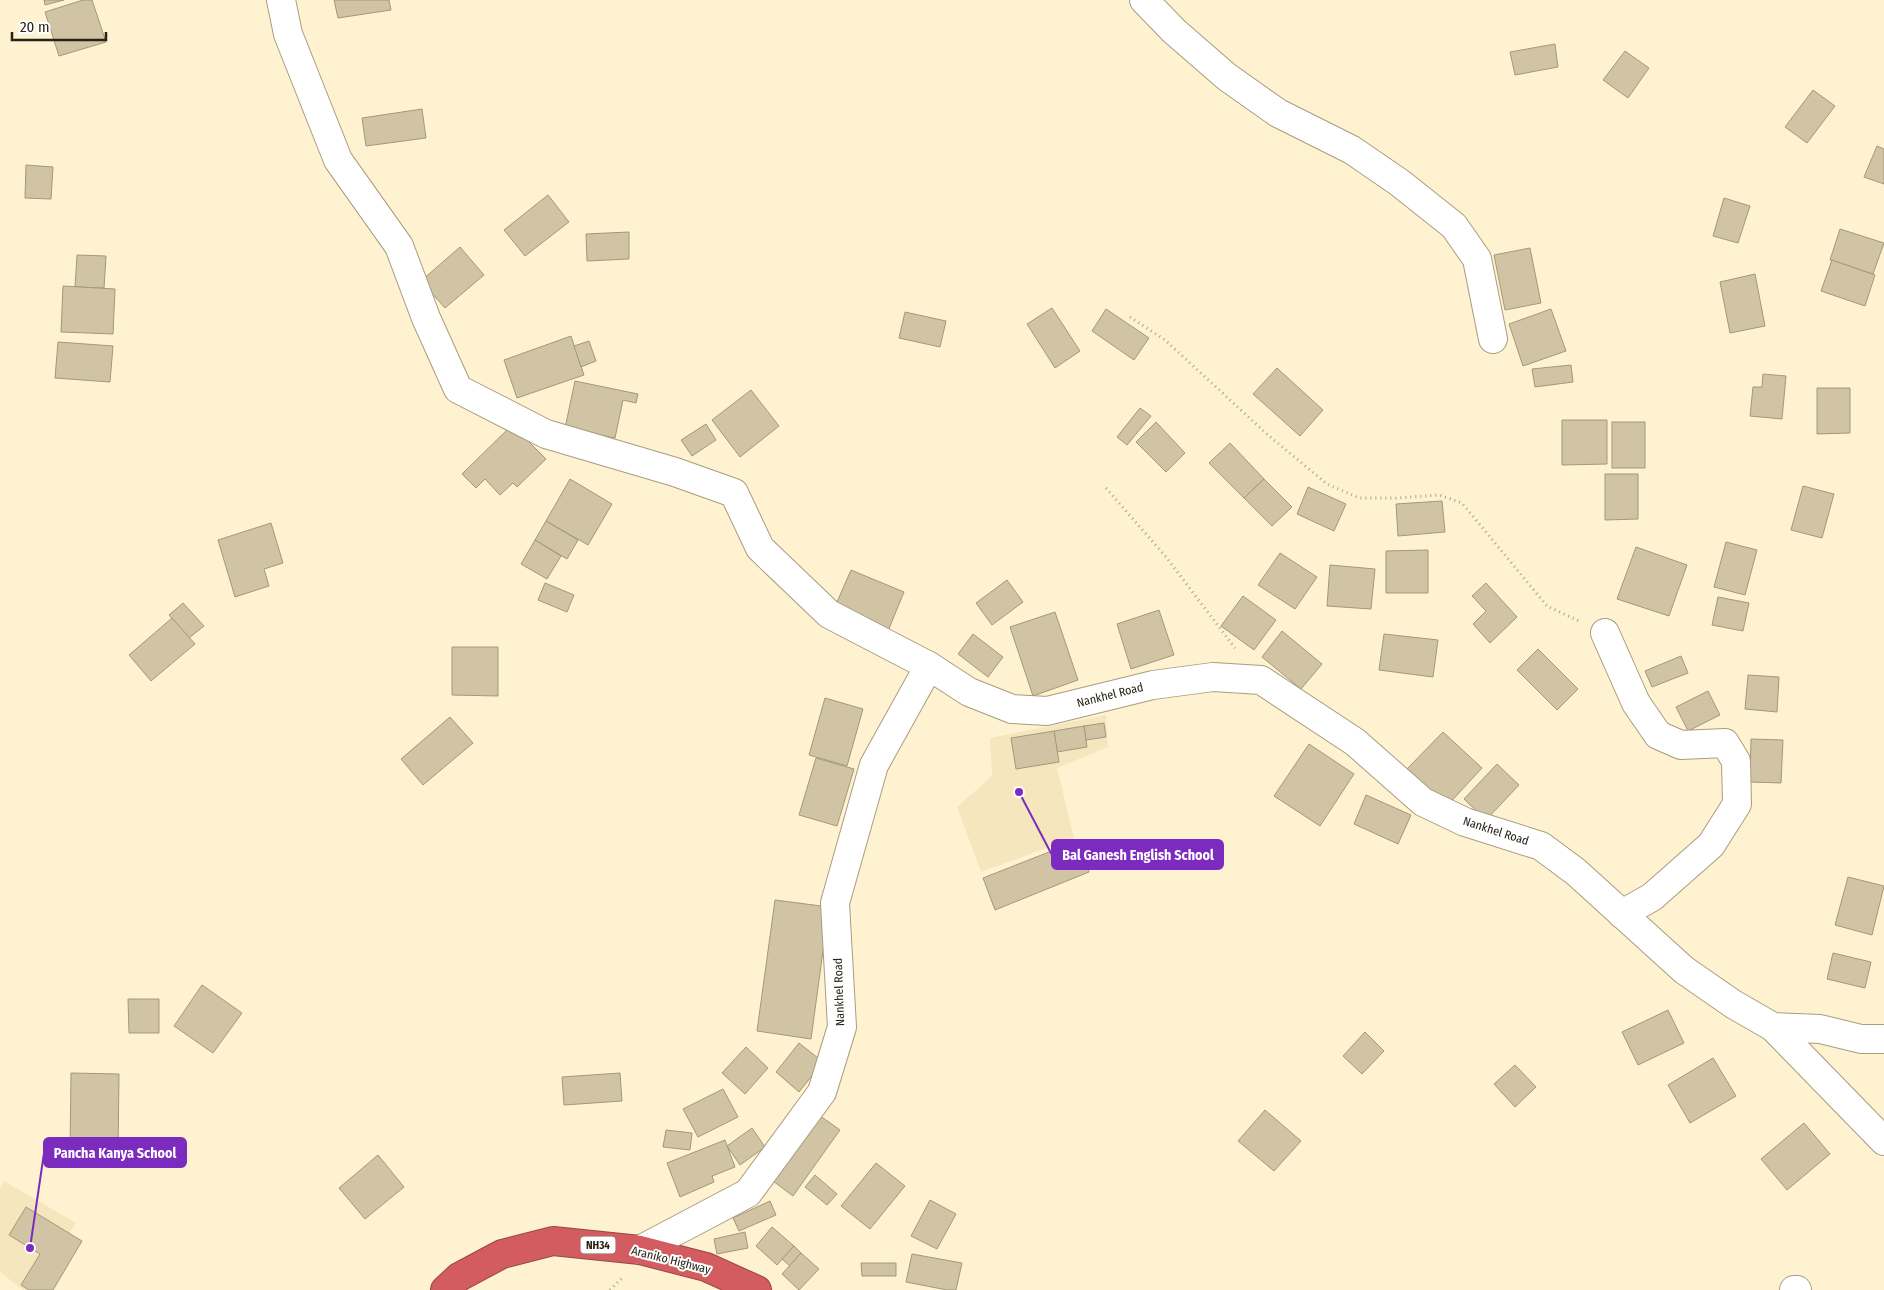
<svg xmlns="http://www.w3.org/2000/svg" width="1884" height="1290" viewBox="0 0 1884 1290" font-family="'Fira Sans Condensed',sans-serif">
<rect width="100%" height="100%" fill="#fef2d1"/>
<g fill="#f5e6be">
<path d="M1106 715 1108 747 1057 768 1074 838 981 872 957 807 992 776 990 738Z"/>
<path d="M4 1181 76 1223 30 1290H23L0 1272V1188Z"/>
</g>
<g fill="#d0c4a4" stroke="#a39879">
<path d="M44 0H64L45 5Z"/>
<path d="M83 0H92L106 42 59 56 45 12Z"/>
<path d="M334 0H389L391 10 338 18Z"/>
<path d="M1555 44 1558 67 1515 75 1510 52Z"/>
<path d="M1625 51 1649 68 1628 98 1603 80Z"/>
<path d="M1813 90 1835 106 1807 143 1785 127Z"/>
<path d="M422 109 426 138 366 146 362 118Z"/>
<path d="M1877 146 1884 149V184L1864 177Z"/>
<path d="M26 165 53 167 51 199 25 198Z"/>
<path d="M548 195 569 222 525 256 504 230Z"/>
<path d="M1724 198 1750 206 1738 243 1713 236Z"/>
<path d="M1840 229 1884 243 1873 274 1830 260Z"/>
<path d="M629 232V259L587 261 586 234Z"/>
<path d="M460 247 484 275 445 308 421 281Z"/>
<path d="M1530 248 1541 303 1505 310 1494 255Z"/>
<path d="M77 255 106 256 104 288 75 287Z"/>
<path d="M1832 260 1875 275 1865 306 1821 291Z"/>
<path d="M1755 274 1765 326 1730 333 1720 282Z"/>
<path d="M63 286 115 289 113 334 61 332Z"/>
<path d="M1052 308 1080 351 1055 368 1027 324Z"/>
<path d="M1106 309 1149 338 1134 360 1092 331Z"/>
<path d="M1551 309 1566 351 1523 366 1509 324Z"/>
<path d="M905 312 946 321 940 347 899 338Z"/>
<path d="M571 336 584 375 517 398 504 360Z"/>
<path d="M589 341 596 361 581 367 574 346Z"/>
<path d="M58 342 113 346 110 382 55 378Z"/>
<path d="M1571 365 1573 382 1535 387 1532 369Z"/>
<path d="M1277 368 1323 410 1300 436 1253 394Z"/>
<path d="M1763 374 1786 376 1782 419 1750 416 1753 387H1762Z"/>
<path d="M575 381 638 394 636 403 623 400 615 438 565 428Z"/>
<path d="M1817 388H1850V433L1817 434Z"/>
<path d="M751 390 779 426 740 457 712 420Z"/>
<path d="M1140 408 1151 416 1127 445 1117 437Z"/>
<path d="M1562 420H1607V464L1562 465Z"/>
<path d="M1156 422 1185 453 1166 472 1136 442Z"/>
<rect x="1612" y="422" width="33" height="46"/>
<path d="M706 424 716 440 692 456 681 440Z"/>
<path d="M512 425 546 459 517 487 513 483 500 495 485 479 476 488 462 474Z"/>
<path d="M1230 443 1264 479 1244 498 1209 463Z"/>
<path d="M1605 474H1638V519L1605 520Z"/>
<path d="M570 479 612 504 588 545 546 521Z"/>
<path d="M1264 479 1292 507 1272 526 1244 498Z"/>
<path d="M1803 486 1834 494 1822 538 1791 530Z"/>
<path d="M1308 487 1346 504 1334 531 1297 514Z"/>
<path d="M1442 501 1445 532 1398 536 1396 504Z"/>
<path d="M546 521 578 540 567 559 535 540Z"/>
<path d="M271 523 283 563 264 569 269 586 235 597 218 540Z"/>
<path d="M535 540 561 556 547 579 521 564Z"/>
<path d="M1726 542 1757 550 1745 595 1714 587Z"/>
<path d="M1636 547 1687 565 1669 616 1617 599Z"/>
<path d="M1428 550V593H1386V551Z"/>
<path d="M1280 553 1317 577 1295 609 1258 585Z"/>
<path d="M1330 565 1375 569 1371 609 1327 606Z"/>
<path d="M851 570 904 592 888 631 834 609Z"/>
<path d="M1007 580 1023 602 992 625 976 603Z"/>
<path d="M545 583 574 595 567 612 538 600Z"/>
<path d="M1486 583 1517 617 1490 643 1473 624 1486 611 1472 596Z"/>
<path d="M1243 596 1276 620 1254 650 1221 626Z"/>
<path d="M1718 597 1749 603 1743 631 1712 625Z"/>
<path d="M183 603 204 626 189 638 169 615Z"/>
<path d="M1159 610 1174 655 1131 669 1117 624Z"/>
<path d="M1055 612 1078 680 1033 696 1010 627Z"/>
<path d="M172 618 195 644 151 681 129 655Z"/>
<path d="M1282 631 1322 664 1301 689 1262 657Z"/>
<path d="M973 634 1003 657 988 677 958 654Z"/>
<path d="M1384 634 1438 640 1433 677 1379 670Z"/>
<path d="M452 647H498V696L452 695Z"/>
<path d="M1538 649 1578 689 1557 710 1517 670Z"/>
<path d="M1681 656 1688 673 1652 687 1645 671Z"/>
<path d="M1748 675 1779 677 1777 712 1745 709Z"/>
<path d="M1708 691 1720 715 1688 731 1676 707Z"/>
<path d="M825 698 863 709 847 766 809 755Z"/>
<path d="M450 717 473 743 423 785 401 759Z"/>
<path d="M1104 723 1106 737 1086 740 1084 726Z"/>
<path d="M1084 726 1087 747 1057 752 1054 731Z"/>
<path d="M1054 731 1059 762 1016 769 1011 738Z"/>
<path d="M1443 732 1482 768 1446 807 1406 770Z"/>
<path d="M1751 739 1783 740 1781 783 1750 782Z"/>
<path d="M1309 744 1354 774 1320 826 1274 796Z"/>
<path d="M816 758 854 769 837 826 799 815Z"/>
<path d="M1497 764 1519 785 1486 820 1464 799Z"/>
<path d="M1366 795 1411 815 1398 844 1354 824Z"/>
<path d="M1077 841 1089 872 995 910 983 878Z"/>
<path d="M1848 877 1884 886 1872 935 1835 925Z"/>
<path d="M775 900 829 907 811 1039 757 1031Z"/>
<path d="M1833 953 1871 962 1865 988 1827 979Z"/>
<path d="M202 985 242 1013 213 1053 174 1026Z"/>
<path d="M128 999H159V1033H129Z"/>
<path d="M1668 1010 1684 1043 1638 1065 1622 1032Z"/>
<path d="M1365 1032 1384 1051 1362 1074 1343 1056Z"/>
<path d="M799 1043 823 1062 799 1092 776 1072Z"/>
<path d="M746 1047 768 1068 745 1094 722 1073Z"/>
<path d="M1713 1058 1736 1096 1690 1123 1668 1085Z"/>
<path d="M1515 1065 1536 1087 1515 1107 1494 1084Z"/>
<path d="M71 1073 119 1074 118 1155H70Z"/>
<path d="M620 1073 622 1101 564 1105 562 1077Z"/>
<path d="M723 1089 738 1117 698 1137 683 1109Z"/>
<path d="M1265 1110 1301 1141 1274 1171 1238 1141Z"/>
<path d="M816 1113 840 1130 793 1196 769 1178Z"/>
<path d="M1804 1123 1830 1154 1787 1190 1761 1159Z"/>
<path d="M752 1128 765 1147 740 1165 727 1146Z"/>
<path d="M666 1130 692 1133 690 1150 663 1147Z"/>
<path d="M725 1140 735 1167 712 1176 714 1182 680 1197 667 1163Z"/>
<path d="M378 1155 404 1187 365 1219 339 1188Z"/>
<path d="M876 1163 905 1186 870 1229 841 1206Z"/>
<path d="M815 1175 837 1194 827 1205 805 1187Z"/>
<path d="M930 1200 956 1214 937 1249 911 1236Z"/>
<path d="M770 1201 776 1215 739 1231 733 1218Z"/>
<path d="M26 1207 82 1241 53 1290H29L21 1285 40 1254 9 1235Z"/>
<path d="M772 1227 794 1246 777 1265 756 1246Z"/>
<path d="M745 1232 748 1248 717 1254 714 1239Z"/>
<path d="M794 1246 801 1253 790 1266 782 1259Z"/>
<path d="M801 1253 819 1269 799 1290 782 1274Z"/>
<path d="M912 1254 962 1263 956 1290H947L906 1282Z"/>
<path d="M861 1263H896V1276H862Z"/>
</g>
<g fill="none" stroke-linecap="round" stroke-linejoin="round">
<defs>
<g id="minor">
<path d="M281 0 288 34 338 160 399 246 426 318 458 389 546 434 675 472 734 493 760 548 829 614 929 666"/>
<path d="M1144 0 1174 31 1227 77 1278 113 1352 150 1400 183 1454 226 1477 259 1493 339"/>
<path d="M1605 633 1636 703 1658 735 1681 745 1725 743 1736 761 1737 804 1711 845 1652 897 1622 914"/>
<path d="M1773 1027 1884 1141"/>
<path d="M640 1250 748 1193 822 1092 842 1027 835 903 874 765 929 666 969 692 1012 709 1047 711 1153 685 1213 677 1261 680 1355 742 1423 802 1465 822 1541 846 1576 872 1684 970 1733 1004 1773 1027 1820 1029 1861 1039H1884"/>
<path d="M1794 1290H1797"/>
</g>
<path id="highway" d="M445 1290 459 1277 502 1254 553 1241 640 1250 706 1267 757 1290"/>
</defs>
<use href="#minor" stroke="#a99d7f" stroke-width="30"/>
<use href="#highway" stroke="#974846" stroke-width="30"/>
<g stroke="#aca38a" stroke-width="3" stroke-dasharray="1 4" stroke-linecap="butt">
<path d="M1130 317 1165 340 1268 435 1327 484 1359 498H1396L1439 495 1462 503 1547 606 1579 621"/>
<path d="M1106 488 1166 557 1235 648"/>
<path d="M610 1290 622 1278"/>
</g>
<use href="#minor" stroke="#fff" stroke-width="28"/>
<use href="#highway" stroke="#d35c60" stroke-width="28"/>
</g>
<g text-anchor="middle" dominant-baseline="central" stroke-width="4" stroke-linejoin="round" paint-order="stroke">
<rect fill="#fff" stroke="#68655d" stroke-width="1" x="580.5" y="1236.5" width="35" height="17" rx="4"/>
<g font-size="11" font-weight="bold" fill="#282317">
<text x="598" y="1245">NH34</text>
</g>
<g font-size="12" fill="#282317" stroke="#fff">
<text transform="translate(1110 695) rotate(-14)">Nankhel Road</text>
<text transform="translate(1496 831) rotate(18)">Nankhel Road</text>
<text transform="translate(839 992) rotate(-92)">Nankhel Road</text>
<text transform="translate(671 1260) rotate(14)">Araniko Highway</text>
</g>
</g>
<path fill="none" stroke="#7b2cbf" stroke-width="2" d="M1019 792L1052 855M30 1248L44 1153"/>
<g fill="#7b2cbf" stroke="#fff" stroke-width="2">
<circle cx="1019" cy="792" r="5"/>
<circle cx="30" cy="1248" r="5"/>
</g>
<g fill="#7b2cbf" stroke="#7b2cbf" stroke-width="2">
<rect x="1052" y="840" width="171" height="29" rx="5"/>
<rect x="44" y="1138" width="142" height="29" rx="5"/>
</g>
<g font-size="14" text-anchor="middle" font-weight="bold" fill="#fff">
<text x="1138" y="860">Bal Ganesh English School</text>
<text x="115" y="1158">Pancha Kanya School</text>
</g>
<path d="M12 32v8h94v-8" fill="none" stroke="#282317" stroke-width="2.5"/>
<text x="20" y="32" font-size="15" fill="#282317" stroke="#ffffff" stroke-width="4" paint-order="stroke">20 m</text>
</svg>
